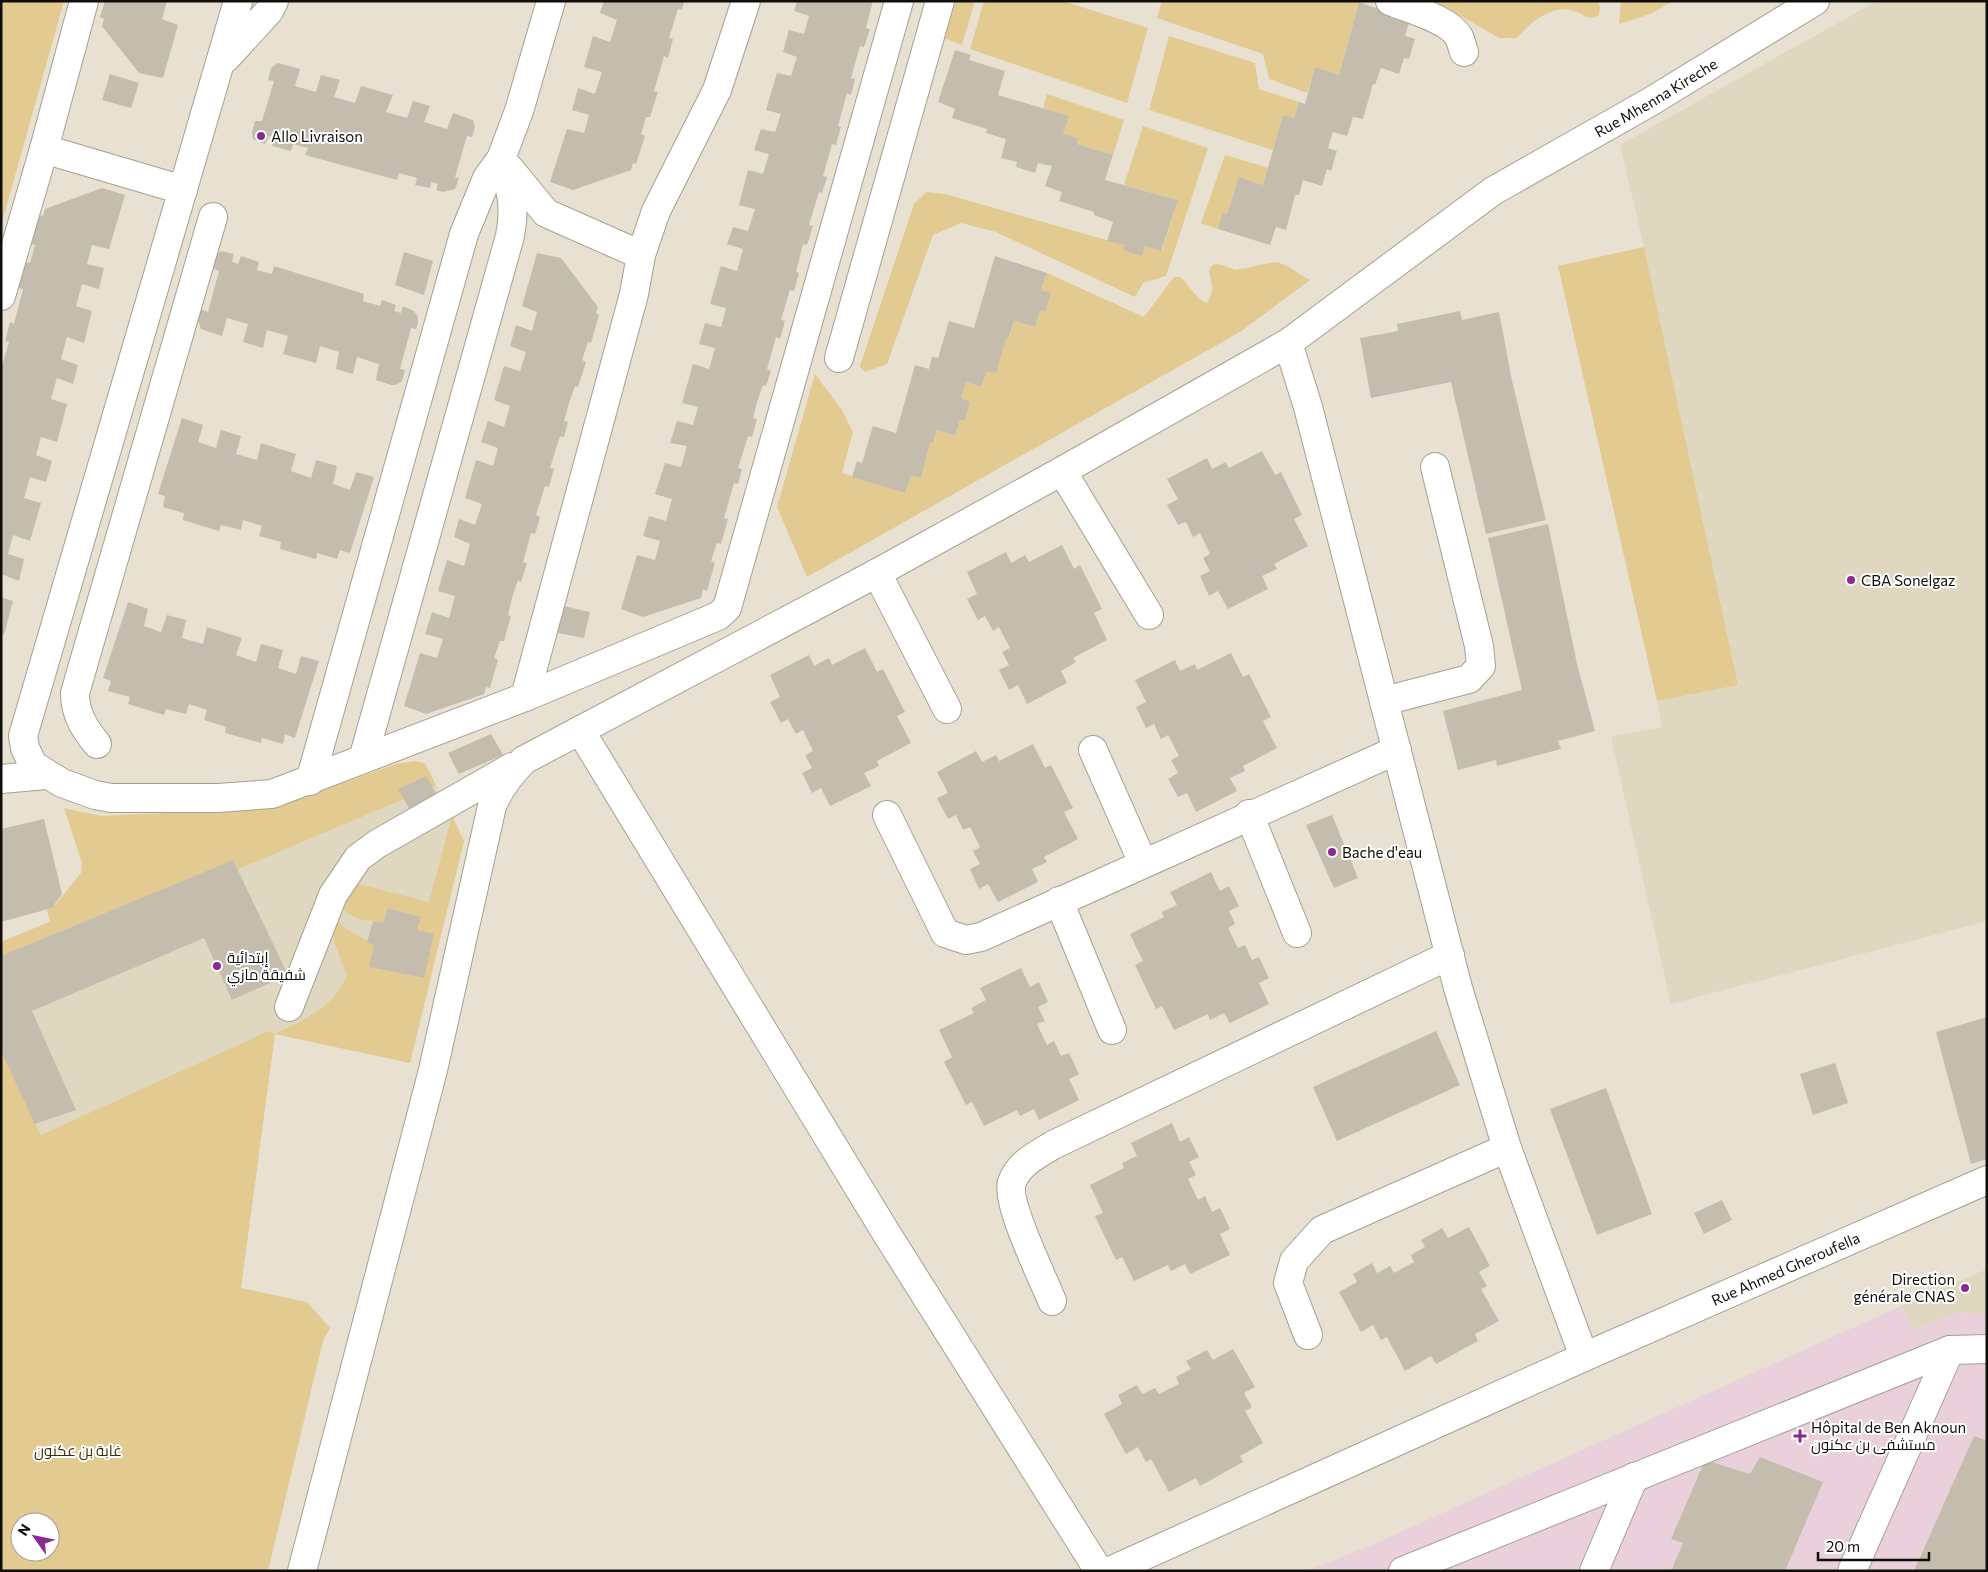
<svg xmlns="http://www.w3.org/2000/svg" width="1988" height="1572" viewBox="0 0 1988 1572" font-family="Commissioner,Cairo,sans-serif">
<rect width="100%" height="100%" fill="#e8e1d2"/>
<g fill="#e0d7c0">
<path d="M1877 1H1987V921L1671 1004 1611 737 1662 727 1657 701 1738 685 1641 234 1620 145Z"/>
<path d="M425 763 464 841 410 1063 275 1034 1 1152V942Z"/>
<path d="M1987 1269V1316L1975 1313 1958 1312 1914 1329 1901 1306Z"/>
</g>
<path fill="#e9d0db" d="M1901 1306 1914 1329 1958 1312 1975 1313 1987 1316V1571H1307L1374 1544Z"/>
<g fill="#e2ca90" fill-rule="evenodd">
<path d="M1 1H64L1 226Z"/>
<path d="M950 1H975L962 45 939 36Z"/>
<path d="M984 1H1063L1148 28 1127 103 970 49Z"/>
<path d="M1162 1H1346L1359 2 1339 75 1315 68 1307 93 1269 79 1263 54 1157 18Z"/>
<path d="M1427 1H1597L1600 6 1599 15C1587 22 1585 14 1574 11 1553 3 1529 23 1517 38H1499L1447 8Z"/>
<path d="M1621 1H1674L1650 14 1619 24Z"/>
<path d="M1169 36 1255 63 1259 89 1299 102 1294 118 1283 115 1273 150 1149 110Z"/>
<path d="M1047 94 1124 120 1113 155 1077 144 1078 138 1063 134 1068 116 1043 108Z"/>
<path d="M1143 126 1208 148 1166 276 1143 283 1135 297 996 232 961 223 933 235 887 364 865 372 860 366 914 204 926 192 945 194 1124 245 1123 250 1145 246 1162 250 1178 200 1124 185Z"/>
<path d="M1225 155 1268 168 1263 185 1239 177 1227 214 1222 213 1218 229 1201 223Z"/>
<path d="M1644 247 1738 685 1657 701 1558 266Z"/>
<path d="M1275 262C1288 264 1298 274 1310 280L1240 332 807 577 777 507 815 374 842 410 853 432 842 473 905 493 911 476 921 478 930 443H933L937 430 955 436 960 420 965 421 970 402 961 398 966 382 981 387 987 371 1006 338H1009L1014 321 1035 327 1040 311 1045 312 1050 293 1041 290 1047 273 1144 317 1174 277H1180C1190 285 1194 297 1206 303 1215 292 1212 285 1209 271L1212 265 1218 264 1236 270Z"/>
<path d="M415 761 425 763 436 785 432 787 425 776 399 789 404 799 238 869 233 860 1 956V942L50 922 47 910 56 904 81 873 82 863 64 808 101 816 251 809 290 802 396 764Z"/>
<path d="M452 816 464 841 410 1063 275 1034 241 1288 307 1302 330 1328 323 1341 268 1571H1V1051L41 1135 269 1031 275 1034C305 1019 333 1009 347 975L334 942 333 936 338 922 346 929 374 945 369 967 423 978 434 935 417 930 421 917 388 908 383 923C368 919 355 922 344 909L354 883 429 902ZM20 1522H50V1552H20Z"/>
</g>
<g fill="#c4bdae">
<path d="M105 1H167L162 19 178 25 163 78 139 73 102 26 104 19 100 17Z"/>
<path d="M604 1H684L682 10 678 9 669 38 673 39 668 58 664 56 659 74 654 91 658 92 650 117H646L641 134 645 136 636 164 633 163 631 170 573 190 550 182 567 129 584 133 589 115 572 110 578 88 595 94 602 72 584 67 593 36 610 42 617 20 600 13Z"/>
<path d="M797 1H873L866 28 870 29 864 47 860 46 851 78 855 79 851 95 847 93 838 126 841 127 836 145 832 144 823 176 827 177 822 193 819 192 809 225 813 226 807 245 803 244 796 272 799 273 794 291 790 290 781 320 785 321 780 339 776 337 767 369 771 371 766 386 763 385 757 402 753 418 757 419 752 437 748 436 738 468 742 469 738 484 734 483 724 518 728 519 721 544 717 543 711 561 715 563 707 591 703 589 701 598 643 617 621 609 637 555 655 560 660 541 643 536 649 516 666 521 672 499 655 494 665 463 681 467 687 446 670 443 677 421 693 425 698 407 682 403 693 364 709 369 715 348 699 344 705 323 721 327 726 308 710 304 721 266 737 271 743 249 727 244 733 227 748 231 755 209 739 205 748 170 763 174 769 154 754 150 761 129 775 132 781 114 766 110 777 73 791 76 797 57 783 52 789 30 804 34 809 16 794 11Z"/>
<path d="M1359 2 1410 20 1405 36 1415 39 1409 59 1404 58 1399 74 1381 68 1375 85 1373 84 1363 119 1353 117 1347 136 1333 132 1328 148 1337 151 1331 171 1327 169 1322 186 1303 180 1299 195H1295L1286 230 1276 227 1270 245 1218 229 1222 213 1227 214 1239 177 1263 185 1283 115 1294 118 1299 102 1305 104 1315 67 1339 75Z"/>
<path d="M955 50 971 55 969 60 1005 71 998 95 1069 116 1063 134 1078 138 1077 144 1113 155 1105 180 1178 200 1161 251 1145 246 1142 256 1123 250 1124 245 1107 241 1113 222 1094 215V212L1059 201 1062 192 1045 186 1052 166 1038 163 1035 173 1016 167 1017 162 1001 158 1006 139 986 133 987 129 952 118 955 109 938 102Z"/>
<path d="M278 63 300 69 295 86 316 92 321 75 340 80 334 97 355 103 361 86 393 95 386 112 407 118 413 101 430 106 424 122 447 129 453 113 473 120 475 127 472 137 467 136 455 177 459 178 455 189 443 192 436 190 438 184 431 182 430 188 415 185 417 178 399 173 397 180 305 155 308 148 293 144 291 151 272 146 274 138 269 136 265 144 253 139 252 132 255 121H262L274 81 268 80 271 68Z"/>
<path d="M110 74 139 83 131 108 102 100Z"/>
<path d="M102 188 125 195 109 249 92 245 87 264 104 268 99 289 82 284 76 306 92 311 84 343 67 337 61 359 78 365 73 384 57 378 51 399 67 404 57 442 41 437 36 455 52 461 46 482 30 477 24 498 41 503 30 541 13 535 8 554 24 559 19 581 1 574V369L9 342 5 341 10 322 14 324 23 289 19 288 26 262 30 263 35 245 32 244 39 215 43 216 45 209Z"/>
<path d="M221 251 234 254 232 262 238 264 241 256 259 262 257 270 272 274 274 266 364 294 363 301 380 306 382 300 396 305 394 311 401 313 403 306 414 311 418 317V323L416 329 411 328 400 369 405 370 402 381 396 385H391L376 380 379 364 357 357 353 374 336 369 339 352 320 346 316 363 283 354 288 336 267 330 263 348 243 342 248 324 227 318 222 336 201 329 198 320 201 309 208 312 219 271 213 268 217 254Z"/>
<path d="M404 252 433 261 424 295 395 285Z"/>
<path d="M537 253 561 258 598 307 596 313 599 315 591 343 588 342 582 360 586 362 578 387 575 386 569 403 564 421 568 422 564 437 560 436 550 468 554 469 549 487 545 486 536 515 540 517 535 534 531 533 523 562 527 563 521 582 518 580 512 598 508 615 511 616 504 641H500L494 658 498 660 490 688 486 687 484 694 426 714 404 706 420 653 437 658 443 639 425 634 432 612 449 618 455 596 438 591 447 560 464 566 470 544 454 537 459 519 475 525 482 504 465 498 476 460 493 466 498 448 481 442 488 421 504 427 510 406 494 400 504 366 520 371 526 352 510 346 516 325 532 331 537 312 522 306Z"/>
<path d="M995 256 1047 273 1041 290 1051 293 1045 312 1040 311 1035 327 1014 321 1008 339 1006 338 996 373 987 371 981 387 966 382 961 398 970 402 965 421 960 420 955 436 937 430 933 443H930L921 478 911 476 905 493 852 477 857 461 862 463 873 426 896 433 915 365 929 369 932 357 938 358 949 321 974 328Z"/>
<path d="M1460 311 1462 320 1499 312 1512 381 1546 520 1486 534 1451 382 1371 398 1360 338 1398 331 1397 324Z"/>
<path d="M182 418 203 425 198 442 216 448 221 430 241 436 236 454 257 460 261 443 296 454 291 471 311 478 316 460 337 466 333 484 350 490 356 472 374 477 350 553 340 550 337 559 317 553 316 559 280 549 281 542 259 536 262 526 243 520 241 530 221 525 219 531 183 520 184 513 163 507 165 496 158 494Z"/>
<path d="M1262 451 1275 475 1281 472 1302 515 1294 519 1308 546 1274 564 1277 569 1262 576 1268 589 1228 609 1218 591 1209 596 1200 576 1210 571 1203 558 1210 554 1200 533 1193 537 1186 522 1178 525 1167 505 1178 499 1167 479 1207 458 1212 469 1226 462 1229 468Z"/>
<path d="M1548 524 1577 664 1595 731 1558 741 1561 749 1497 766 1496 760 1458 770 1443 711 1522 690 1488 538Z"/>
<path d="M1062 545 1074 569 1080 565 1102 609 1094 613 1107 640 1073 658 1076 662 1061 671 1067 683 1027 704 1018 685 1009 690 999 670 1009 665 1002 652 1010 648 999 627 993 631 985 616 978 620 967 599 977 594 967 572 1006 552 1011 563 1025 555 1029 562Z"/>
<path d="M1 597 13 601 4 635 1 634Z"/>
<path d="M128 602 148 609 144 626 161 632 167 615 186 620 182 638 203 644 207 627 242 638 236 655 256 662 261 644 283 650 278 668 296 674 301 656 319 661 295 738 285 734 283 744 262 738 261 743 225 733 226 727 204 720 207 710 189 704 186 714 166 709 164 715 128 704 130 697 108 691 111 681 103 678Z"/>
<path d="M559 605 590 612 584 638 553 632Z"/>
<path d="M865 648 877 672 883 669 905 712 897 716 911 743 877 761 879 766 864 773 871 786 830 806 821 788 812 793 802 773 812 768 805 755 813 751 803 730 796 734 788 719 781 723 770 702 780 697 770 675 809 655 814 666 829 658 832 665Z"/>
<path d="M1231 653 1243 677 1249 674 1271 717 1263 721 1277 748 1243 766 1245 771 1230 778 1237 791 1196 812 1187 793 1178 797 1168 779 1178 773 1171 760 1179 756 1168 735 1161 739 1154 724 1146 728 1136 707 1146 702 1135 680 1175 660 1180 671 1195 664 1197 670Z"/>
<path d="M491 734 503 755 459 774 448 753Z"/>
<path d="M1033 744 1045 768 1051 765 1073 808 1064 812 1078 839 1044 857 1047 862 1032 869 1038 882 998 902 988 884 979 889 970 869 980 864 973 851 980 847 970 827 963 830 956 815 948 819 937 798 948 793 937 772 976 751 982 762 996 755 999 761Z"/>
<path d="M426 776 438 797 410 810 398 789Z"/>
<path d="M1332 815 1358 878 1334 888 1306 825Z"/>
<path d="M44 819 62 894 52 908 1 922V829Z"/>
<path d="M233 860 288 975 232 1000 204 938 32 1011 76 1110 35 1124 1 1051V956Z"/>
<path d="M1211 872 1220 891 1229 886 1239 906 1229 911 1235 924 1228 928 1238 948 1245 945 1252 960 1259 957 1269 978 1259 983 1269 1004 1230 1023 1224 1013 1210 1020 1208 1014 1174 1030 1162 1006 1156 1009 1135 965 1143 961 1130 934 1164 917 1162 912 1177 905 1170 892Z"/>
<path d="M388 908 421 917 417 930 434 934 424 978 369 967 374 945 367 942 373 921 383 923Z"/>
<path d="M1021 968 1030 987 1039 982 1048 1002 1038 1007 1045 1021 1037 1024 1047 1045 1054 1041 1061 1056 1069 1053 1079 1074 1069 1079 1079 1100 1039 1120 1034 1109 1020 1116 1017 1110 984 1126 972 1102 966 1105 944 1062 952 1057 939 1030 974 1013 971 1008 986 1000 980 988Z"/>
<path d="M1987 1017V1159L1971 1164 1936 1032Z"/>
<path d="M1436 1031 1460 1085 1337 1141 1313 1087Z"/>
<path d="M1835 1063 1848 1103 1813 1115 1800 1074Z"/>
<path d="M1606 1088 1652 1214 1597 1235 1550 1109Z"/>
<path d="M1172 1123 1180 1142 1189 1137 1199 1157 1189 1162 1196 1175 1188 1179 1198 1200 1205 1196 1212 1212 1220 1208 1230 1229 1220 1234 1230 1255 1190 1274 1185 1264 1171 1271 1168 1265 1134 1281 1122 1257 1116 1260 1095 1216 1103 1213 1090 1185 1124 1168 1122 1163 1137 1156 1131 1143Z"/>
<path d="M1722 1200 1732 1220 1704 1234 1694 1213Z"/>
<path d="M1469 1227 1490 1266 1479 1272 1487 1286 1481 1289 1499 1321 1475 1334 1478 1341 1436 1364 1431 1356 1405 1371 1387 1337 1381 1340 1373 1325 1361 1332 1339 1292 1357 1282 1353 1274 1372 1263 1377 1273 1390 1266 1394 1273 1414 1262 1411 1255 1425 1247 1421 1240 1442 1228 1448 1238Z"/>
<path d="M1233 1349 1255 1387 1244 1393 1252 1407 1245 1411 1263 1443 1240 1456 1243 1462 1200 1486 1196 1478 1169 1492 1151 1459 1146 1462 1138 1447 1126 1454 1104 1414 1122 1404 1118 1395 1137 1385 1142 1394 1155 1388 1159 1394 1179 1384 1176 1377 1191 1369 1186 1361 1207 1350 1213 1360Z"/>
<path d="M1974 1436 1987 1441V1571H1914Z"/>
<path d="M1760 1457 1823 1482 1785 1571H1671L1683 1543 1671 1539 1705 1460 1750 1474Z"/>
</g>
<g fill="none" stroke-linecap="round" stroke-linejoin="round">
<defs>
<g id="minor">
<path d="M238 1 23 736 25 748 33 765 62 783 95 795 111 798H218L272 794 525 697 718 616 727 608 899 1"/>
<path d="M1390 1C1409 9 1449 19 1459 37 1461 41 1462 47 1464 52"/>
<path d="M226 58 269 11 274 1"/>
<path d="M44 149 183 190"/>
<path d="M509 168 546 213 641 255"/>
<path d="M1 296 44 149 84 1"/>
<path d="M1288 343 1308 407 1458 988 1507 1148 1584 1357"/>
<path d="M839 358 940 1"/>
<path d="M1062 471 1149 615"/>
<path d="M877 573 947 709"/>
<path d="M525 697 634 294 641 255 656 211 717 90 746 1"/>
<path d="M1384 701 1469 679 1481 666 1479 646 1435 467"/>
<path d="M580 730 885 1231 1099 1571"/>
<path d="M97 744C84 728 75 714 75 693L213 217"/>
<path d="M1093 750 1143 863"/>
<path d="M363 759 510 236C516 204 511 190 501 159"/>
<path d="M1 779 46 775"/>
<path d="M310 781 464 234 487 178 501 159 519 111 551 1"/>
<path d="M1249 814 1297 933"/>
<path d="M887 815 945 933 966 940 981 937 1397 750"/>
<path d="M1059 901 1112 1030"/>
<path d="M289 1007 333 895 358 858 377 844 512 767"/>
<path d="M1052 1301C1043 1278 1005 1202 1012 1182 1019 1163 1037 1155 1053 1145L1450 955"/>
<path d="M1308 1335 1288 1283 1294 1261 1322 1230 1507 1148"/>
<path id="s1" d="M302 1571 433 1070 492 806C500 787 510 774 524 760L877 573 1062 471 1288 343 1493 191 1650 102 1815 1"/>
<path id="s2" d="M1110 1571 1584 1357 1987 1180"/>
<path d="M1403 1571 1950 1350 1987 1349"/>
<path d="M1594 1571 1634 1477"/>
<path d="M1852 1571 1950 1350"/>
</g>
</defs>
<use href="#minor" stroke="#a6a091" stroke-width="30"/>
<use href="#minor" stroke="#fff" stroke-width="28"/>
</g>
<g fill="#8a2991" stroke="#fff" stroke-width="2">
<circle cx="261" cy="136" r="5"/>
<circle cx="1851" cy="580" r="5"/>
<circle cx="1332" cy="852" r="5"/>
<circle cx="217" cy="966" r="5"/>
<circle cx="1965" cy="1288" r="5"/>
<path d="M1797.5 1428.5h5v5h5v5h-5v5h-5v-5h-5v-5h5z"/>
</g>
<g text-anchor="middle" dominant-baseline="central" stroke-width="4" stroke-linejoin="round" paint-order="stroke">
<g font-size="15" fill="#100e09" stroke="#fff">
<text stroke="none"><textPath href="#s1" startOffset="2158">Rue Mhenna Kireche</textPath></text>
<text stroke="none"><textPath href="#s2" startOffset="740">Rue Ahmed Gheroufella</textPath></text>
</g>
<g font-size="15" fill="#100e09" stroke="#fff" text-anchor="start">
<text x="271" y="136">Allo Livraison</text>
<text x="1861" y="580">CBA Sonelgaz</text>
<text x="1342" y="852">Bache d'eau</text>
<text x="227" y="957">إبتدائية<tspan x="227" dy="17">شفيقة مازي</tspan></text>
<text x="1955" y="1279" text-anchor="end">Direction<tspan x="1955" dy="17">générale CNAS</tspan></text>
<text x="1811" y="1427">Hôpital de Ben Aknoun<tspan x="1811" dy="17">مستشفى بن عكنون</tspan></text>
</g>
<g font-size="15" fill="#382d10" stroke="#fff">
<text x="78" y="1450">غابة بن عكنون</text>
</g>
</g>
<rect width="1988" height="1572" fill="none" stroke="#100e09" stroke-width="5"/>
<g transform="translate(35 1537) rotate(303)"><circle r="24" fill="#ffffff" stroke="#9f9f9d"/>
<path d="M0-4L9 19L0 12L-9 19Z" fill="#8a2991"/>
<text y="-8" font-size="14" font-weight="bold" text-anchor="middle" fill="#100e09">N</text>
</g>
<path d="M1818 1552v8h111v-8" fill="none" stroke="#100e09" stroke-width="2.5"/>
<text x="1826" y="1552" font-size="15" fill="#100e09" stroke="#ffffff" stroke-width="4" paint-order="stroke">20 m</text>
</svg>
